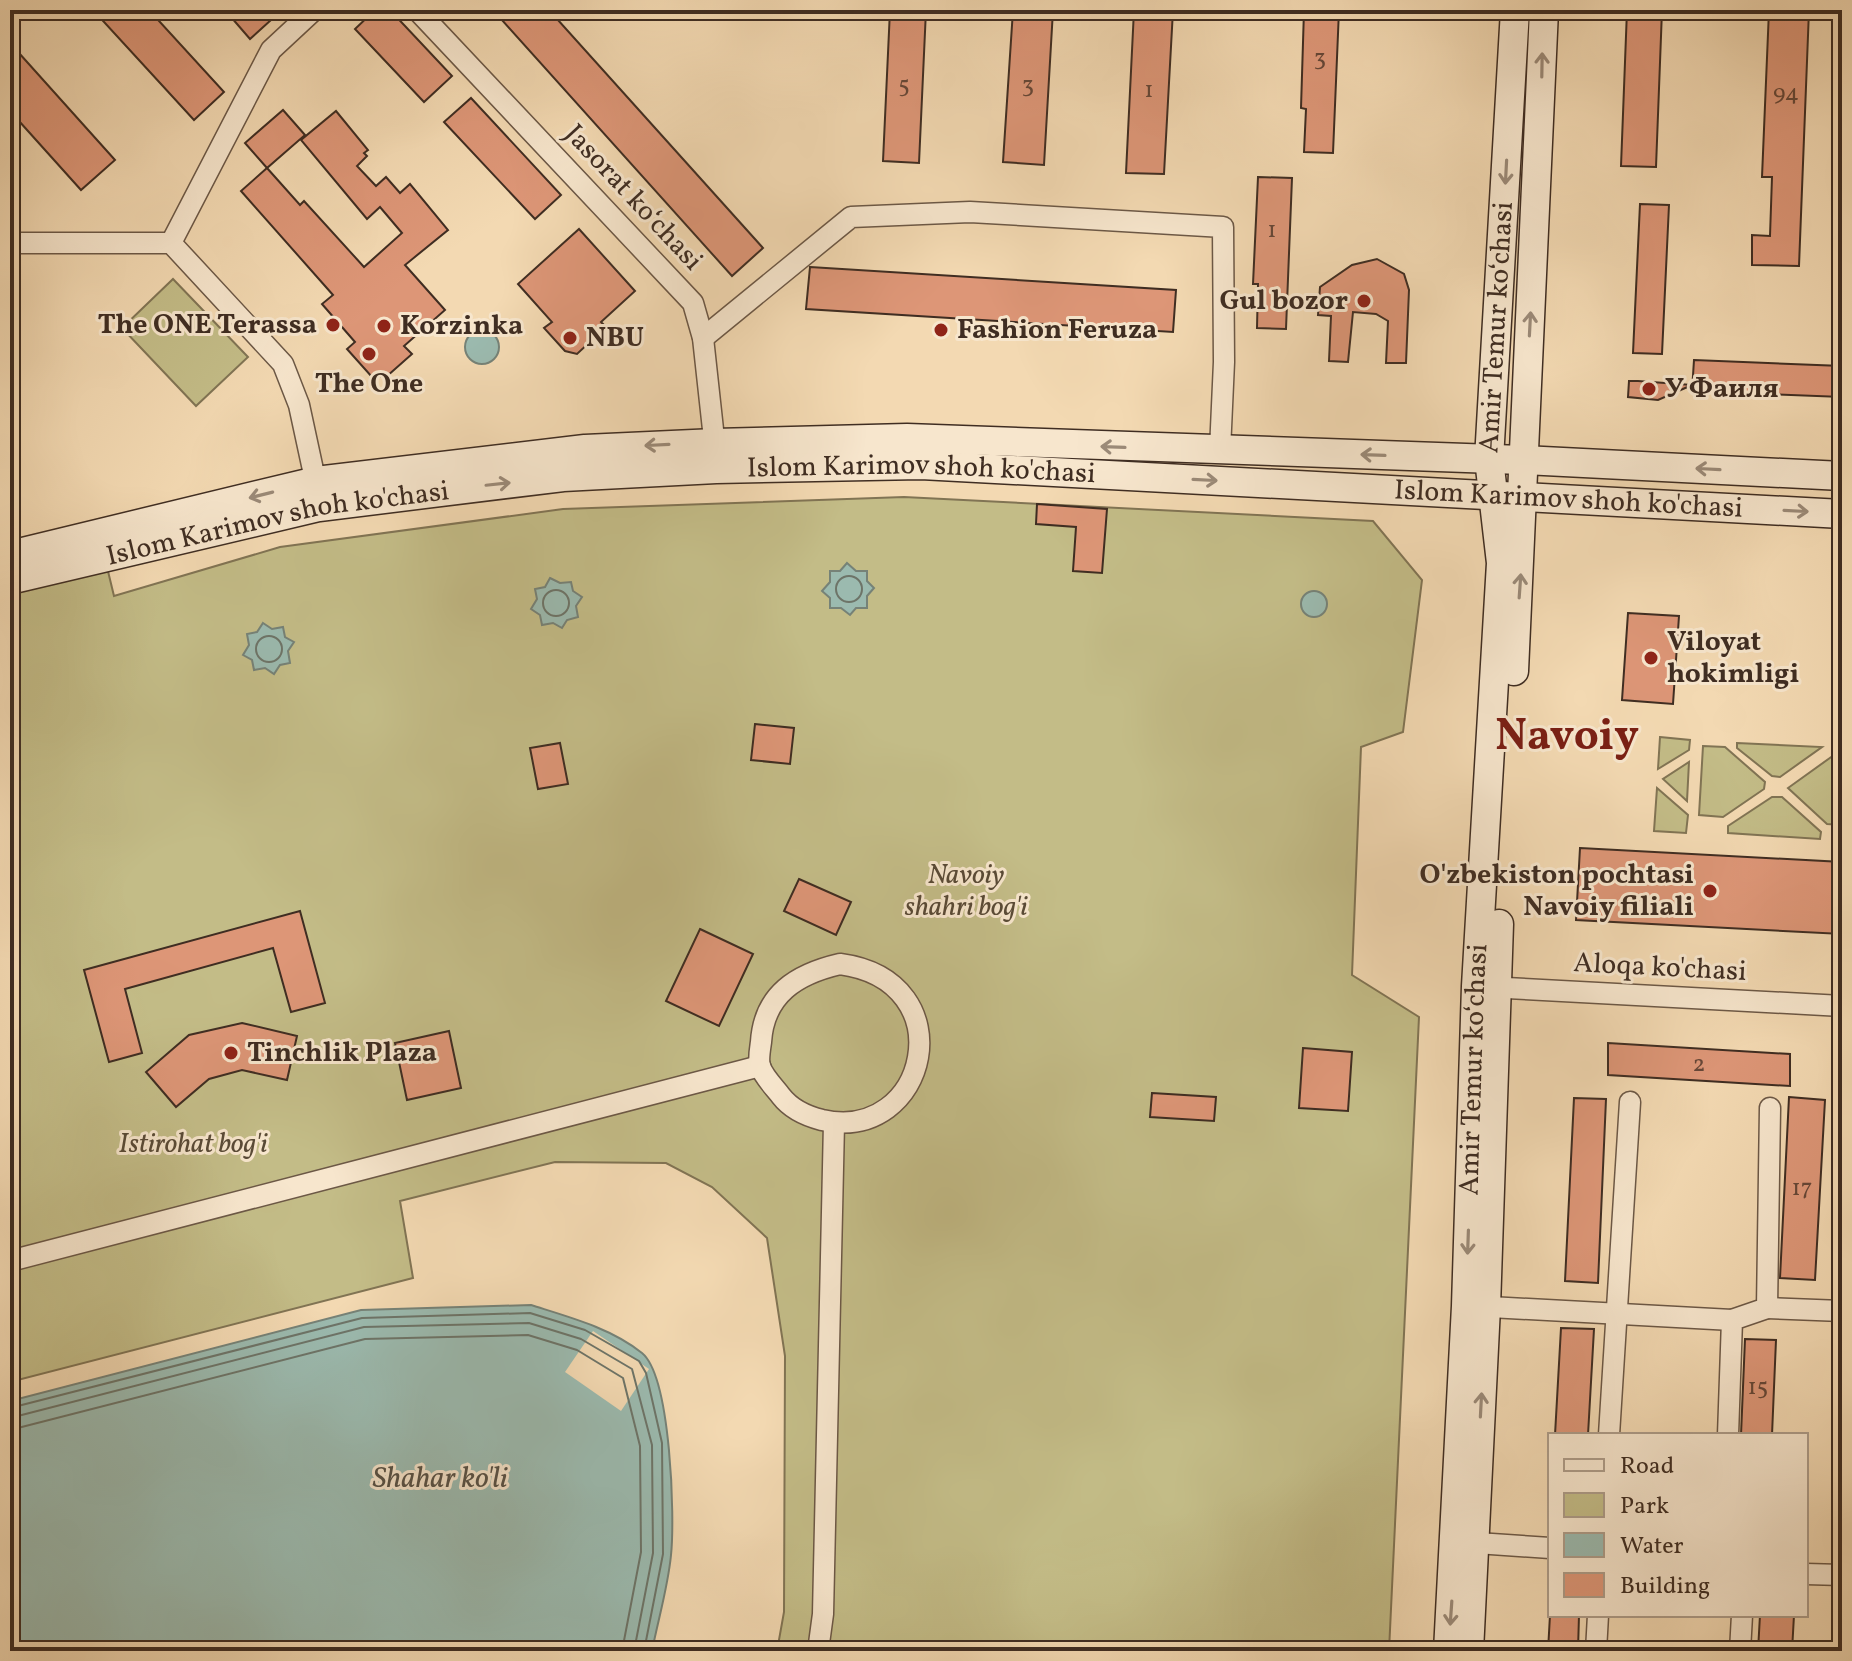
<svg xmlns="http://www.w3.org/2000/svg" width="1852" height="1661" viewBox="0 0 1852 1661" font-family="Vollkorn,serif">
<rect width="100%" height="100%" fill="#f3d9b2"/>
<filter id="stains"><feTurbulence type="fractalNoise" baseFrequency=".0025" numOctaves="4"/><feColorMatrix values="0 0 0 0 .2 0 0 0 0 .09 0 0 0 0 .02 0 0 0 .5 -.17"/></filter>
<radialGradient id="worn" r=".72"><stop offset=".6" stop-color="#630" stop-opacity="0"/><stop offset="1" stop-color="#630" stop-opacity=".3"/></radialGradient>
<g fill="#c3bc87" stroke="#817454" stroke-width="2">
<path d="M173 279 248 357 196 406 122 328Z"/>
<path d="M904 497 1373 521 1422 580 1403 732 1361 747 1352 975 1419 1017 1389 1651H777L784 1612 785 1356 767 1238 712 1187 666 1163 555 1162 400 1201 413 1278 10 1382V587L106 563 114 596 280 547 563 509Z"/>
<path d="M1660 737 1690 740 1689 750 1658 769Z"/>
<path d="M1737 743 1822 747 1780 777 1772 776 1737 748Z"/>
<path d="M1703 746 1725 747 1765 782 1764 789 1723 817 1699 815Z"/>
<path d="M1834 755 1842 756V825L1827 824 1788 788Z"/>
<path d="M1689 762 1687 801 1663 779Z"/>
<path d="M1657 788 1688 815 1686 833 1654 831Z"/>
<path d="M1772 797H1782L1821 832 1820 839 1728 833V826Z"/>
</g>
<g fill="#9bbaaf" stroke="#768277" stroke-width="2">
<circle cx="482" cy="347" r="17"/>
<path d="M847 563 856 571H867V581L874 588 867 596V608H856L850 615 841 608H830V598L822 591 830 582V571H840Z"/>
<path d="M550 578 560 583 571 582 573 591 582 597 576 606 578 617 567 620 562 628 553 623 542 625 540 615 531 609 537 599 535 589 545 587Z"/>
<circle cx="1314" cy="604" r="13"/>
<path d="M263 623 272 629 283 627 285 637 294 642 288 651 290 663 280 665 274 674 265 668 254 670 252 660 243 655 249 645 247 634 257 632Z"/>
<path d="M531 1305C569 1317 611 1328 642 1353 671 1377 675 1518 671 1555 668 1587 658 1620 652 1651H10V1401L361 1310Z"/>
</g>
<path fill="#f3d9b2" d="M593 1331 649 1369 621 1411 565 1372Z"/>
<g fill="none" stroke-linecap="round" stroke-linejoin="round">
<g stroke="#6d7468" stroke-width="2">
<circle cx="849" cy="589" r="13"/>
<circle cx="556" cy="603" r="13"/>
<circle cx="269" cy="649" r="13"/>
<path d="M10 1408 362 1318 530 1313 585 1330 639 1361 646 1373 662 1443 663 1554 644 1651"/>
<path d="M10 1418 364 1327 529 1323 581 1339 632 1369 652 1445 653 1553 634 1651"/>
<path d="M10 1430 365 1339 528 1335 577 1350 623 1378 640 1446 641 1552 622 1651"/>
</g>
</g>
<g fill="#dd9677" stroke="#3f2d22" stroke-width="2">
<path d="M93 10H149L224 92 194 120Z"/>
<path d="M239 10H282L250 39 231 17Z"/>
<path d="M375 10H390L452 76 424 102 355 29Z"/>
<path d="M493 10H549L763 248 732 276Z"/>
<path d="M890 10H926L919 163 883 161Z"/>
<path d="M1013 10H1053L1044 165 1003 162Z"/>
<path d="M1134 10H1173L1164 174 1126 173Z"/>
<path d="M1304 10H1339L1333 153 1304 152 1306 109 1301 108Z"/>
<path d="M1627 10H1662L1656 167 1621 166Z"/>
<path d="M1769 10H1809L1799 266 1752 265V235L1770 236 1772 177H1762Z"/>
<path d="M10 43 115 160 81 190 10 111Z"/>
<path d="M471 98 561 195 535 219 444 122Z"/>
<path d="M283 110 305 135 267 168 245 143Z"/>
<path d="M336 111 368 150 364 153 367 156 357 166 376 186 386 177 400 193 410 184 448 230 405 265 445 310 404 346 412 354 386 377H372L347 349 355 342 322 304 333 295 241 191 267 168 300 205 304 201 364 267 402 233 380 207 367 219 301 140Z"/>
<path d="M1258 177 1292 178 1286 329 1257 328 1258 284H1253Z"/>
<path d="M1640 204 1669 205 1662 354 1633 353Z"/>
<path d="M579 229 635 291 601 322 606 327 577 354 565 351 544 328 552 322 518 284Z"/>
<path d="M1377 259 1404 274 1409 290 1406 363H1386L1388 321 1376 314 1353 312 1348 362 1329 361 1331 316 1318 315 1320 287 1352 265Z"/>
<path d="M810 267 1176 290 1173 332 806 309Z"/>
<path d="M1694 360 1842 366V397L1692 391Z"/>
<path d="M1629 381H1638L1692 385 1658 400 1628 397Z"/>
<path d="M1037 504 1107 509 1102 573 1073 571 1076 527 1036 524Z"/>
<path d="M1628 613 1679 616 1673 704 1622 700Z"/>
<path d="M755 724 794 728 790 764 751 760Z"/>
<path d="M560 743 568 784 538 789 530 748Z"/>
<path d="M1580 848 1842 862V934L1576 920Z"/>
<path d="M799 879 851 902 836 935 784 911Z"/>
<path d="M300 911 325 1003 291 1012 273 948 125 989 142 1053 109 1062 84 970Z"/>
<path d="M700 929 753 954 719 1026 666 1001Z"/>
<path d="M242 1023 297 1036 287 1080 242 1070 209 1079 176 1107 146 1072 189 1035Z"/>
<path d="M449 1031 461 1088 407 1100 395 1043Z"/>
<path d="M1608 1043 1790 1054V1086L1608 1075Z"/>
<path d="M1303 1048 1352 1052 1348 1111 1299 1108Z"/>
<path d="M1152 1093 1216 1097 1214 1121 1150 1117Z"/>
<path d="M1789 1097 1825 1100 1815 1280 1780 1278Z"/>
<path d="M1574 1098 1606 1099 1598 1283 1565 1281Z"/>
<path d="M1561 1328 1594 1329 1588 1435H1555Z"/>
<path d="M1745 1339 1776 1340 1772 1435H1741Z"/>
<path d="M1550 1615H1579L1578 1651H1548Z"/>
<path d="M1760 1615H1794L1792 1651H1758Z"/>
</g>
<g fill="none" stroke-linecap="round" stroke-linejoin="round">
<defs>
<g id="street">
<path d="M417 10 693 303 703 338 716 457"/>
<path d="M10 243H171L283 364 299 405 318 493"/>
<path d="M171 243 271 50 314 10"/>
<path d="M703 338 851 217 970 212 1223 227 1224 362 1220 450"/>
<path d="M840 964C966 981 928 1144 822 1120 806 1116 791 1109 781 1096 775 1088 763 1076 760 1066 758 1060 760 1049 761 1042 764 994 797 974 840 964Z"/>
<path d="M1487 987 1842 1006"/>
<path d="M10 1261 760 1066"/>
<path d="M1472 1306 1732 1320"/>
<path d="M1767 1308 1842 1311"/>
<path d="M1609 1435 1630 1102"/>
<path d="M1728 1435 1732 1320 1767 1308 1770 1108"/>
<path d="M1462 1542 1550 1548"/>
<path d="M1806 1574 1842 1575"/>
<path d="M818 1651 823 1614 834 1123"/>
<path d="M1596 1651 1598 1615"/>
<path d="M1740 1651 1742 1615"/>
</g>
<g id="secondary">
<path d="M10 555 316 481 585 449 715 443 907 438 1522 460 1842 476"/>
<path id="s1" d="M10 580 319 507 563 477 716 469 921 465 1842 514"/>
<path d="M1514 671 1544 10"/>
<path id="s2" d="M1448 1651 1466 1306 1476 986 1501 563 1489 459 1515 10"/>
<path d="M1469 1651 1486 1307 1499 924"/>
</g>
</defs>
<use href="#street" stroke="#6c5846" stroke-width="23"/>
<use href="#secondary" stroke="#3f2d22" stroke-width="31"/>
<use href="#street" stroke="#f7e6cd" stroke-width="20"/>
<use href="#secondary" stroke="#f7e6cd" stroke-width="28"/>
</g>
<defs><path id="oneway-shaft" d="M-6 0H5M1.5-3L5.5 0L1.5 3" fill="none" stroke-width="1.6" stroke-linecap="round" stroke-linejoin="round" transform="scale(2)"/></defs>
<g stroke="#9b8a78">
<use href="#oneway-shaft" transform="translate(1542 65) rotate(-89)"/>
<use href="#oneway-shaft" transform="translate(1506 172) rotate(93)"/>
<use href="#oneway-shaft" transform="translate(1530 324) rotate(-87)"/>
<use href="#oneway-shaft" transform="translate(657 445) rotate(177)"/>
<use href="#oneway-shaft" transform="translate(1113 447) rotate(-178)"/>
<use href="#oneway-shaft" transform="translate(1373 455) rotate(-178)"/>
<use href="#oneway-shaft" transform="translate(1708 469) rotate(-177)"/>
<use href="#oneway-shaft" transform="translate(1205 480) rotate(3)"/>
<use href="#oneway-shaft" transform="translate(498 484) rotate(-6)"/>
<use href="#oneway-shaft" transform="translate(261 495) rotate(166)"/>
<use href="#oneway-shaft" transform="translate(1796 511) rotate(3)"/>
<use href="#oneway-shaft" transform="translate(1520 586) rotate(-86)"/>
<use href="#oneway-shaft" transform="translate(1468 1242) rotate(92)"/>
<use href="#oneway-shaft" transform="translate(1481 1405) rotate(-87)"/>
<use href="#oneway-shaft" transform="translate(1451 1613) rotate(94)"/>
</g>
<g fill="#8f2418" stroke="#f7e6cd" stroke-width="3">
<circle cx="1364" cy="301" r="8"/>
<circle cx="333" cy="325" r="8"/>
<circle cx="384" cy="326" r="8"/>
<circle cx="941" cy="330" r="8"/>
<circle cx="570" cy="338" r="8"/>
<circle cx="369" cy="354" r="8"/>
<circle cx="1649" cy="389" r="8"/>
<circle cx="1651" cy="658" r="8"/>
<circle cx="1710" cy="891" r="8"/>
<circle cx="231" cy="1053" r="8"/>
</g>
<g text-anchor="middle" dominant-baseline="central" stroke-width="6" stroke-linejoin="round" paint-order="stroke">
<g font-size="24" fill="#664737">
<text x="1320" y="59">3</text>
<text x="904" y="86">5</text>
<text x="1028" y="86">3</text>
<text x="1149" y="91">1</text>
<text x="1786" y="94">94</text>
<text x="1272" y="231">1</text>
<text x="1699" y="1065">2</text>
<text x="1802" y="1189">17</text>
<text x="1758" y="1388">15</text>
</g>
<g font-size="28" fill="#3f2d22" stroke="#f7e6cd">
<text transform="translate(633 198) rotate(47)">Jasorat ko‘chasi</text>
<text stroke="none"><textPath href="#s2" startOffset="1326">Amir Temur ko‘chasi</textPath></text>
<text stroke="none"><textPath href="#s1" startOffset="922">Islom Karimov shoh ko'chasi</textPath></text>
<text stroke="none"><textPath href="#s1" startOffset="1570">Islom Karimov shoh ko'chasi</textPath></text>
<text stroke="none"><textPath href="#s1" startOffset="274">Islom Karimov shoh ko'chasi</textPath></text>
<text transform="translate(1660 968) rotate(3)">Aloqa ko'chasi</text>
<text stroke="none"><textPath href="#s2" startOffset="582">Amir Temur ko‘chasi</textPath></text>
</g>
<g font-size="28" font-weight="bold" fill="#3f2d22" stroke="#f7e6cd" text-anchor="start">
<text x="1348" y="301" text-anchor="end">Gul bozor</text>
<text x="317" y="325" text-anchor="end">The ONE Terassa</text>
<text x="400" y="326">Korzinka</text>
<text x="957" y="330">Fashion Feruza</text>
<text x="586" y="338">NBU</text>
<text x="369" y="384" text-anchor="middle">The One</text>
<text x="1665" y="389">У Фаиля</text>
<text x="1667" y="642">Viloyat<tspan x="1667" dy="32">hokimligi</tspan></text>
<text x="1694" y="875" text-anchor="end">O'zbekiston pochtasi<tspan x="1694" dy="32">Navoiy filiali</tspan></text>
<text x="247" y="1053">Tinchlik Plaza</text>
</g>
<g font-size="28" font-style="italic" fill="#594a36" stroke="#f7e6cd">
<text x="966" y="875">Navoiy<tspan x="966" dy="32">shahri bog'i</tspan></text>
<text x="193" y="1144">Istirohat bog'i</text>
</g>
<g font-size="30" font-style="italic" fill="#565045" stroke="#f7e6cd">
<text x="440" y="1479">Shahar ko'li</text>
</g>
<g font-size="44" font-weight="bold" fill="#7a1f14" stroke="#f7e6cd">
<text x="1567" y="737">Navoiy</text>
</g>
</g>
<rect width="1852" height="1661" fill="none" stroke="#f3d9b2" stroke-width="40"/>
<rect x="12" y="12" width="1828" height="1637" fill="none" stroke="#3f2d22" stroke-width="4"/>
<rect x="20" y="20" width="1812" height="1621" fill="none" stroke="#3f2d22" stroke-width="2"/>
<rect x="1548" y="1433" width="260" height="184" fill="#f7e6cd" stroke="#ad9c89" stroke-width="2"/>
<rect x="1564" y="1459" width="40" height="12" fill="#f7e6cd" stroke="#ad9c89" stroke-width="2"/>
<text x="1620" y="1473" font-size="24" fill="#3f2d22">Road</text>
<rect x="1564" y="1493" width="40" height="24" fill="#c3bc87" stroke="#ad9c89" stroke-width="2"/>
<text x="1620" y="1513" font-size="24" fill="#3f2d22">Park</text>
<rect x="1564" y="1533" width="40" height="24" fill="#9bbaaf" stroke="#ad9c89" stroke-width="2"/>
<text x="1620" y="1553" font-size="24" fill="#3f2d22">Water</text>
<rect x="1564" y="1573" width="40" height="24" fill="#dd9677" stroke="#ad9c89" stroke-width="2"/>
<text x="1620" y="1593" font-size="24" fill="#3f2d22">Building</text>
<rect width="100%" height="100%" filter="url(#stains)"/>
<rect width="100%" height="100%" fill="url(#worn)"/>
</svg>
